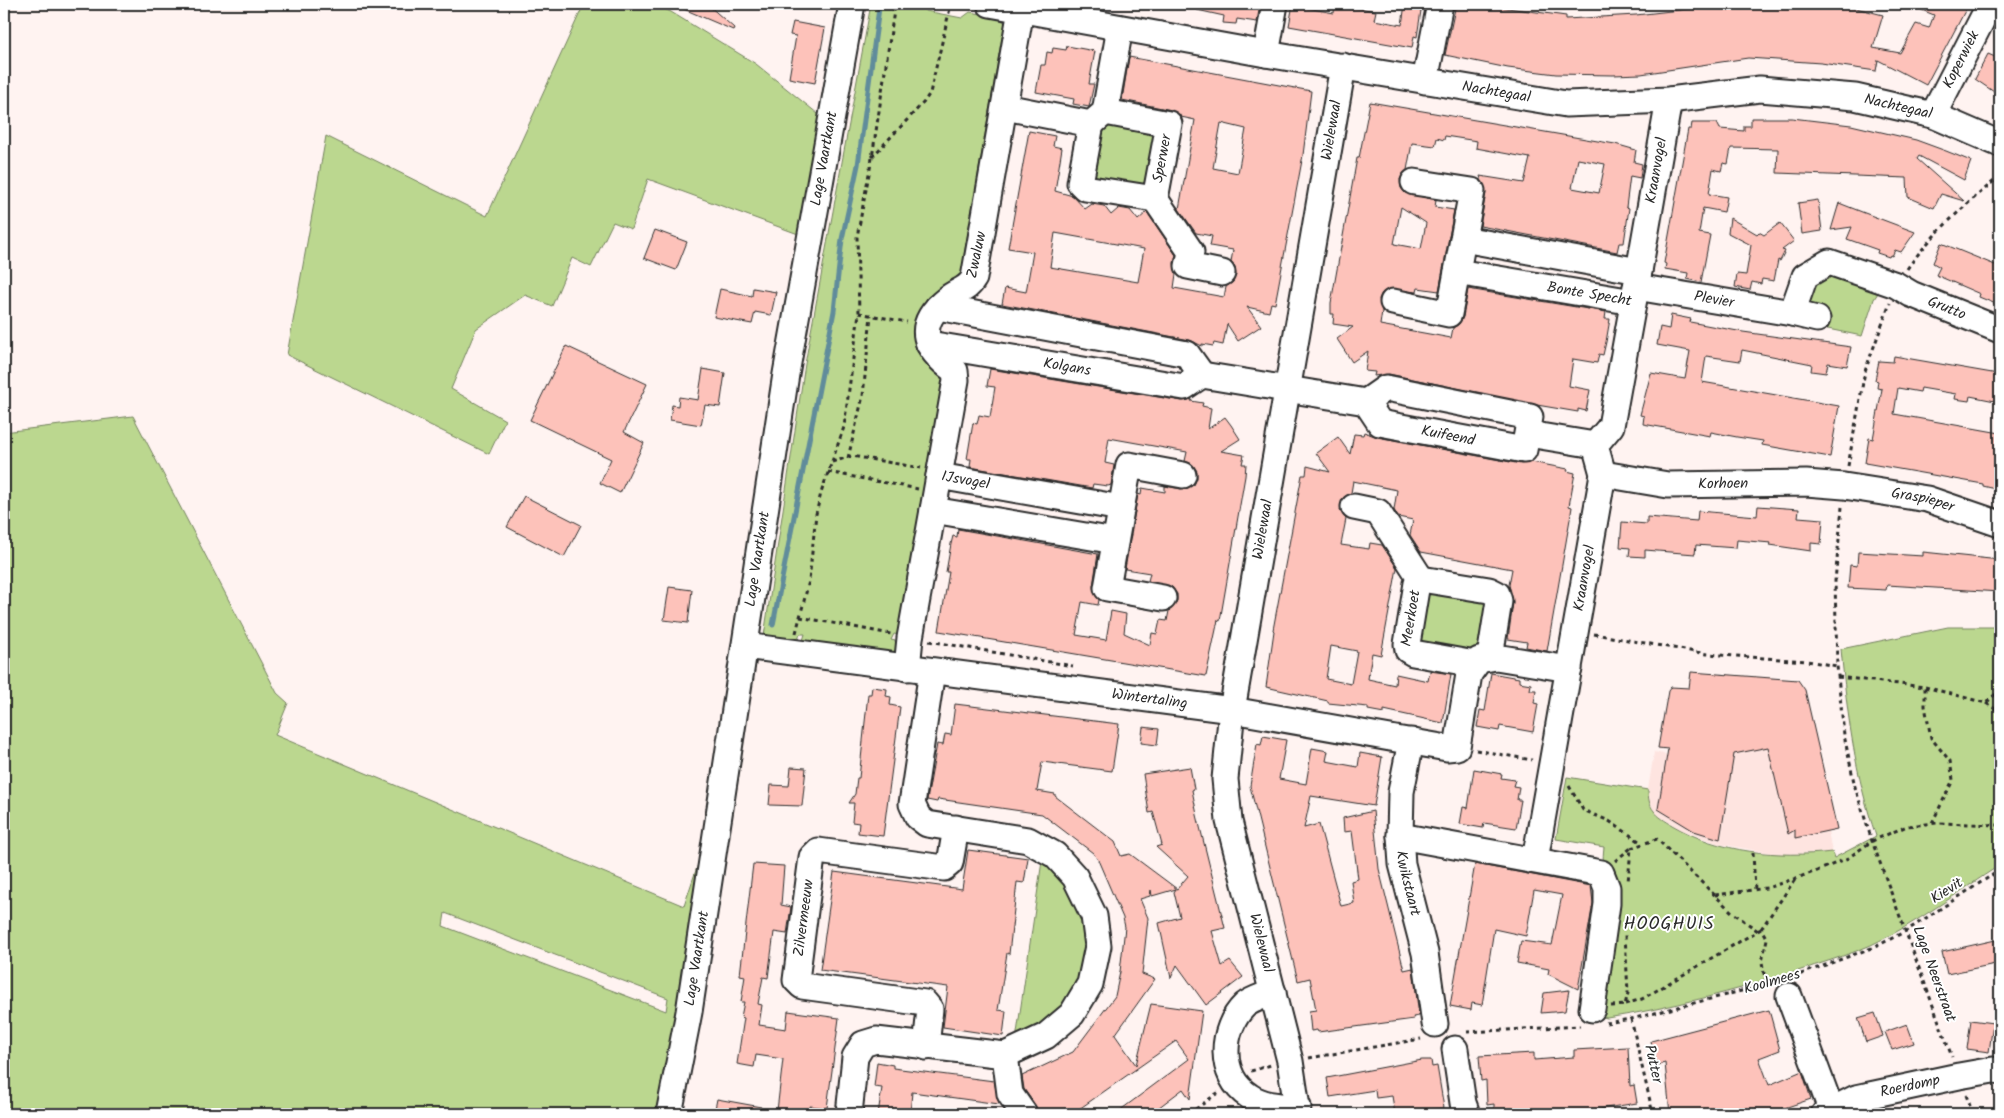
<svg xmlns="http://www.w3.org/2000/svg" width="2004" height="1118" viewBox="0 0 2004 1118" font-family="Kalam,sans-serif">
<rect width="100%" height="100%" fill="#fff3f1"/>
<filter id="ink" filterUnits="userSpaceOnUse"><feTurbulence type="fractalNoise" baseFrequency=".02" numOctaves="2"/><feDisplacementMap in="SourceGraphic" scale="10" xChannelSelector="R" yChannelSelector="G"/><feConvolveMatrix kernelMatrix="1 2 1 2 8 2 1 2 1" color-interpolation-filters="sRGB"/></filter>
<g filter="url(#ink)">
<path fill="#fee4e0" d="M1691 672 1792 679 1803 686 1836 823 1831 830 1828 831 1832 852 1781 855 1719 844 1681 830 1656 814 1649 801 1648 790 1654 752 1674 756 1675 751 1658 748 1671 687 1689 688Z"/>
<g fill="#bbd78f" stroke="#73815d" fill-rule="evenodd">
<path d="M584 4H653L671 12 756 64 823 118 801 235 648 179 631 229 613 222 591 267 572 258 552 306 525 295 476 329 451 389 505 420 489 454 287 355 326 136 487 216Z"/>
<path d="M871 4H921L926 11 962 18 970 12 998 17 1005 23 1006 33 1002 37 964 255 969 261 966 281 928 312 949 373 945 401 938 405 899 635 894 634 891 640 900 642 894 655 801 647 805 634H800L796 646 769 642 764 636 805 364Z"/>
<path d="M1112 121 1155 129 1145 191 1085 181 1094 129Z"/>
<path d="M1823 268 1880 290 1874 299 1862 336 1818 327 1800 309Z"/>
<path d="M133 416 277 693 288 703 275 735 684 906 700 858 706 868 662 1114H4V432ZM445 913 668 998 666 1011 443 926Z"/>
<path d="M1422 588 1492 599 1486 642 1460 660 1414 648Z"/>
<path d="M1948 627H2000V865C1958 892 1916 924 1871 945 1846 956 1821 963 1795 972 1734 991 1671 1008 1607 1018L1603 1017 1601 1013 1619 917C1606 900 1601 868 1604 847L1556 839 1567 777 1648 790C1648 797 1649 805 1654 811 1658 817 1666 821 1672 825 1719 853 1779 858 1832 852L1834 858 1876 836C1855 775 1847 713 1841 649Z"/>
<path d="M1043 854 1082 904 1091 952 1075 1000 1015 1047Z"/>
</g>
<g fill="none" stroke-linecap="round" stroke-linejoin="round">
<path stroke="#608c9b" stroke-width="5" d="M773 625 834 311 842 239 858 165 879 8"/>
</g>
<g fill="#fdc2ba" stroke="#2b2b2b" fill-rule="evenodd">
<path d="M672 4H707L734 28 733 30Z"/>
<path d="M1197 4H1260L1257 22 1237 19 1236 24 1223 23 1224 16 1197 10Z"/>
<path d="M1293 4H1308L1307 8 1334 13 1335 4 1376 11 1374 20 1402 25 1405 4H1422L1417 37 1414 36 1412 48 1289 26Z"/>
<path d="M1456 4H1478L1566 16V19L1636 15 1731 4H1818L1852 7 1883 15 1873 48 1900 53 1916 24 1929 28 1934 15 1907 4H1956L1966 9 1926 85 1878 60 1876 71 1821 63 1748 58 1641 74 1613 75 1556 74 1508 68 1445 55Z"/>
<path d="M793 22 825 28 815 83 789 78 796 36 790 35Z"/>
<path d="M1067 46 1095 51 1089 84H1094L1089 107 1073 104 1074 99 1036 92 1041 65H1045L1047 52 1052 53 1053 48 1066 50Z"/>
<path d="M1988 54 2000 59V96L1975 79Z"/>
<path d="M1129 57 1311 91 1303 155 1275 304 1271 303 1269 312 1247 307 1261 326 1238 341 1227 324 1223 345 1214 343 1213 346 1202 344V346L1190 340 1002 304 1005 288 1026 292 1033 252 1008 248 1029 131 1055 136 1053 146 1062 148 1055 191 1073 196 1085 209 1092 204 1104 206 1111 215 1119 208 1130 210 1138 220 1147 212 1176 255 1174 263 1176 274 1174 288 1224 297 1226 287 1233 282 1236 275 1235 268 1231 262 1233 250 1210 246 1212 236 1196 233 1179 209 1195 120 1181 117 1172 110 1122 100ZM1221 123 1246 129 1238 173 1213 168ZM1055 233 1144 249 1138 282 1050 267Z"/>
<path d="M1370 102 1615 144 1636 150 1634 162 1642 164 1640 178 1630 176 1626 207 1629 208 1624 243H1619L1617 252 1480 226 1486 193 1480 176 1524 183 1530 158 1476 148 1477 141 1445 136 1444 140 1437 138 1435 146 1412 143 1407 170 1400 179 1401 188 1405 193 1436 200 1435 207 1454 210 1439 291 1418 288 1417 292 1388 289 1382 293 1379 299 1382 311 1380 325 1451 338 1453 328 1459 324 1463 317 1468 289 1606 312 1605 319H1610L1606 342 1603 355 1599 354 1597 363 1573 359 1569 386 1590 390 1586 411 1578 409V412L1537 405 1389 374 1374 376 1375 372 1365 371 1368 351 1352 362 1337 339 1353 327 1333 324 1334 314H1331V303L1357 158H1359ZM1578 159 1605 164 1599 193 1572 188ZM1401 207 1426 223 1421 249 1394 244Z"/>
<path d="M1751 118H1792L1851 125 1916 140 1946 151 1971 161 1964 180 1919 156 1917 159 1964 201 1941 194 1934 208 1908 197 1907 178 1777 173 1778 149 1731 148 1728 164 1723 163 1721 171 1713 169 1709 194 1727 197 1724 212 1703 208 1699 233 1710 235 1701 282 1687 279 1688 273 1665 269 1666 264 1664 263 1688 129H1691L1692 123H1717L1720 129 1744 131V126H1751Z"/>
<path d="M1818 200 1822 231 1802 234 1798 203Z"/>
<path d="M1839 203 1862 212 1915 232 1901 252 1895 250 1892 256 1890 255 1889 257 1877 253 1878 250 1847 239 1852 227 1831 230Z"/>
<path d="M1730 218 1757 234 1759 232 1764 235 1780 223 1794 241 1782 250 1785 251 1780 261 1778 260 1774 281 1762 279 1761 284 1752 282 1750 290 1735 287 1737 274 1746 275 1751 245 1728 233Z"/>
<path d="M655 230 687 242 676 270 644 258Z"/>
<path d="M1941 243 2000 267V295L1996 304 1979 297 1980 294 1936 275 1940 267 1933 263Z"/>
<path d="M753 288 776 292 771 315 755 312 752 324 714 317 720 289 752 296Z"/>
<path d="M1671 315 1691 319 1690 322 1743 332 1851 347 1847 366 1828 363 1826 373 1811 371 1812 364 1742 350 1740 361 1706 356 1702 382 1839 406 1830 457 1762 445 1763 441 1737 437 1711 432 1710 436 1643 424 1644 416 1640 415 1651 373 1685 379 1690 351 1657 345 1660 327 1669 329Z"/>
<path d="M566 346 647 384 624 432 644 443 620 493 600 483 611 459 530 420Z"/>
<path d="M1894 356 1998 374 2000 402 1970 396 1969 401 1955 399 1956 394 1921 388 1920 392 1898 388 1894 414 2000 433 1995 460 2000 461V490L1983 486V484L1865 463 1869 438 1873 439 1882 389 1877 388 1878 381 1875 380 1879 361 1893 362Z"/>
<path d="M703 369 725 373 720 407 705 405 701 425 670 420 672 405 678 406 679 397 698 400Z"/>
<path d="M990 369 1182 401 1192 399 1191 401 1203 403 1202 406 1211 408 1208 429 1225 417 1231 425 1240 439 1221 451 1244 455 1242 464H1246L1245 476 1220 621 1218 620 1206 676 939 631 949 572H946L951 544 953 536 957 537 958 529 1098 554 1093 586 1094 593 1099 600 1098 605 1082 602 1076 635 1106 640 1111 611 1126 614 1124 633 1150 645 1152 633 1157 634 1160 620 1167 621 1169 611 1177 601V594L1172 587 1148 581 1150 573 1125 569 1138 494 1141 495 1142 488 1165 492V486L1181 489 1194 485 1197 478V471L1192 464 1185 461 1187 452 1109 438 1105 463 1114 465 1111 485 1108 486 1093 484 1092 488 970 467 971 459H967L973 423 977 424 979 415 990 417 995 387 987 386Z"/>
<path d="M1364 432 1377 437 1521 464 1531 462 1568 469 1567 471 1575 473 1569 506 1572 507 1570 519 1547 651 1526 647 1527 642 1508 639 1513 603 1509 585 1512 569 1421 552 1410 535 1413 520 1398 517 1394 510 1397 490 1353 481 1351 493 1343 498 1340 511 1346 519 1341 545 1369 549 1370 543 1382 545 1397 568 1381 655 1372 653 1368 679 1395 685 1396 674 1428 681 1430 671 1451 674 1443 723 1384 710V713L1368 710V707L1328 703V701L1266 687 1274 631 1273 630 1302 475H1306L1307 466 1330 472 1316 453 1338 437 1350 454 1354 434 1363 435ZM1331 646 1357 651 1351 684 1326 679Z"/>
<path d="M524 496 581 525 564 557 507 527Z"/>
<path d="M1758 506 1799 509 1798 517 1823 519 1821 544 1811 543V551L1770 545 1771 543 1737 540 1736 548 1696 545 1695 554 1645 550V557L1629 556 1630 548 1620 547 1622 522 1647 524V517L1697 521 1698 511 1757 516Z"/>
<path d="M1858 552 1923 556V552L2000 560V592L1887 585 1886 590 1848 588 1850 565 1857 566Z"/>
<path d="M669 587 692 590 688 623 664 620Z"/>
<path d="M1691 672 1798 680 1805 690 1837 829 1795 838V830L1788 834 1768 747 1734 754 1720 839 1694 831 1658 809 1668 749 1658 748 1668 691 1671 687 1689 688Z"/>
<path d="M1491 673 1519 678V682L1531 684 1530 690H1536L1534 703 1538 704 1533 732 1500 726 1499 731 1477 727 1480 710 1485 711Z"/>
<path d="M872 687 887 689 886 696 891 697 890 705 900 707 883 836 858 833 859 823 852 822 854 803H849L855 794 857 778H859L868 694H871Z"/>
<path d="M955 704 1119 724 1112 771 1042 762 1037 791 1055 794V796L1115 842 1121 856 1130 854 1177 889 1188 876 1156 847 1162 845 1153 812 1149 813 1143 774 1190 767 1194 789 1192 790 1197 815 1225 928 1212 931 1222 966 1230 961 1243 977 1206 1005 1177 965 1171 978 1159 923 1180 917 1174 892 1176 889 1152 896 1151 890 1150 896 1140 899 1148 918 1142 974 1155 979 1115 1035 1136 1065 1151 1004 1202 1011 1190 1099 1183 1089 1150 1114H1115L1189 1059 1176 1041 1072 1114H1038L1036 1106 1024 1089 1022 1076 1073 1052 1115 996 1120 972 1125 927 1123 918 1098 860 1093 853 1042 814 938 799 937 802 927 800 937 744 943 745 945 734 951 735Z"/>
<path d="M1143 727 1159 729 1157 745 1141 743Z"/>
<path d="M1263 736 1286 740 1279 779 1306 784 1312 748 1328 751 1326 761 1358 767 1360 753 1382 757 1374 806 1311 796 1304 828 1319 824 1341 906 1354 903 1351 881 1358 879 1352 831 1344 832 1343 818 1373 811 1379 869 1404 970 1413 968 1419 1016 1413 1017 1414 1019 1318 1032 1317 1030 1311 1031 1309 1011 1316 1010 1310 978 1298 981 1250 786 1257 744 1261 745Z"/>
<path d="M791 767 806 768 802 806 769 805 771 785 789 786Z"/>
<path d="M1474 769 1502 774 1501 778 1515 780 1513 786 1519 787 1517 800H1521L1516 828 1484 823 1483 828 1460 824 1463 807 1468 808Z"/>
<path d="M968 850 1028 858 1024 883 1017 882 1009 954 1007 953 998 1010 1006 1011 1003 1036 943 1027 948 987 820 970 834 872 962 889Z"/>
<path d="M753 864 784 866 781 905 791 907 787 934 774 932 768 978 763 977 758 1004 762 1005 759 1025 786 1029 788 1011 839 1018 827 1108 810 1106V1114L777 1111 783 1059 756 1055 754 1067 737 1064 744 1018 741 1017 744 1002H741L745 976 740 975Z"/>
<path d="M1475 864 1591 886 1593 903 1578 989 1548 974 1549 969 1517 963 1521 941 1552 945 1562 895 1534 890 1526 936 1494 929 1482 1005 1472 1003 1471 1010 1450 1006Z"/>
<path d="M2000 939V963L1947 974 1942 952Z"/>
<path d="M1569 990 1565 1011 1541 1013 1544 993Z"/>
<path d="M1769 1010 1780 1050 1759 1058 1769 1085 1802 1071 1811 1099 1767 1114H1670L1665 1063 1657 1065 1651 1041Z"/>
<path d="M1875 1013 1883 1036 1866 1042 1858 1018Z"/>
<path d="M1971 1020 1993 1023 1989 1052 1967 1049Z"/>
<path d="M1907 1024 1914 1043 1892 1050 1885 1032Z"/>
<path d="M1628 1047 1630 1086 1634 1085 1637 1103 1568 1114H1494V1104L1487 1105 1486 1080 1481 1081 1479 1056 1534 1053V1060L1574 1057V1050Z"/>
<path d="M1422 1060H1431L1432 1067 1437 1066 1444 1108 1395 1114 1392 1096 1376 1098 1375 1090 1330 1097 1327 1078Z"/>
<path d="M877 1062 893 1065V1068L994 1081 999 1104 912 1092 910 1114H878L882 1088 874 1087Z"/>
<path d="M717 1099 761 1107 760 1114H714Z"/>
</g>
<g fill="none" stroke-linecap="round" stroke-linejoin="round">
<defs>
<g id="minor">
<path id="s1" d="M990 4 1266 54 1566 104 1669 100 1760 89 1855 97 1933 115 2000 144"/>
<path d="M1266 54 1275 4"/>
<path d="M1425 81 1440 4"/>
<path d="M1005 107 1091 124 1105 112 1120 28"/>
<path id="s2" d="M1933 115 1990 4"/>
<path id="s3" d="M1091 124 1080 183 1085 188 1155 199 1169 124 1105 112"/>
<path d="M1414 182 1472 191 1463 239"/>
<path d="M1155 199 1191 252 1188 266 1222 273"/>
<path id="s4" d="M1639 271 1669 100"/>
<path id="s5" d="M1636 287 1792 313 1805 276 1829 262 1896 285 1911 294 2000 330"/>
<path d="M1393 302 1449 314 1457 272"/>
<path d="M1792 313 1817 319"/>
<path id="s6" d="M929 344 1184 387 1202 375 1187 354 938 307"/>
<path d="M1202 375 1366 402 1386 388 1530 417 1524 450 1380 423 1366 402"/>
<path d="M1528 434 1595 445"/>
<path id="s7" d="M1603 474 1668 485 1806 483 1844 486 1927 499 2000 524"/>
<path d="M939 476 956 380 955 371C925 350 913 326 947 299 957 290 967 291 974 278L1022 4"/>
<path d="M1354 507 1378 512 1421 579"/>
<path id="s8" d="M1115 541 933 510 939 476 1121 508"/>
<path d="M1163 598 1107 588 1129 465 1183 475"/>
<path id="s9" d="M745 646 1232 710 1447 748 1457 747 1469 674 1479 660 1496 657 1569 669"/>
<path id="s10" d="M1475 664 1413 653 1408 650 1407 644 1417 583 1421 579 1489 590 1497 594 1499 601 1490 657"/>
<path d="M907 668 910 638 933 510"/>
<path id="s11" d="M1411 741 1401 792 1400 836 1402 864 1425 953 1435 1024"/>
<path d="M1400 836 1601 873 1607 888V904L1592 1009"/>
<path id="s12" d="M1535 860 1603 474 1595 445 1611 426 1639 271 1463 239 1457 272 1633 302"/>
<path d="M1273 992C1265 996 1252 999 1245 1005 1220 1029 1218 1076 1249 1096 1263 1106 1281 1106 1298 1107"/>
<path d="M1789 996 1831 1109"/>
<path id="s13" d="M926 1047 930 1009 925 1003 802 986 796 980 812 857 818 851 944 868 950 863 956 828"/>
<path d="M1455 1049 1463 1103 1467 1114"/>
<path d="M1005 1055 1010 1094 1024 1114"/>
<path id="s14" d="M669 1114 689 1012 786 374 852 4"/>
<path d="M849 1114 855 1057 863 1044 876 1040 1005 1055 1046 1036 1072 1014 1090 984 1098 946 1094 916 1075 877 1055 855 1028 840 927 824 918 817 912 804 932 671"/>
<path id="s15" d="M1298 1114 1290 1061 1229 821 1225 779 1232 710 1343 66"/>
<path id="s16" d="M1824 1114 1856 1098 1959 1076 1993 1070 2000 1071"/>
</g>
</defs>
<use href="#minor" stroke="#2b2b2b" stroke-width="29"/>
<g stroke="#2b2b2b" stroke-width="3" stroke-dasharray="4 4" stroke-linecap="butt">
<path d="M872 157 924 102 930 93 951 4"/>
<path d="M1907 269C1933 232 1966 205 2000 176"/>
<path d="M859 313 907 322"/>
<path d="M848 458 863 396 871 315"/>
<path d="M832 462 852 456 921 468"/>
<path d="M1848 466 1865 371 1890 303"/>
<path d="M828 472 918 489"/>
<path d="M1842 507 1835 581 1837 666 1844 735 1855 787 1872 841 1952 1057"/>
<path d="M800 617 891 634"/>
<path d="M796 633 809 581 816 514 821 493 844 427 859 313 857 237 872 158 895 4"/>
<path d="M1594 634 1707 654 1807 661 1837 666"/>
<path d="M929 641 1073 666"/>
<path d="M1838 677 1925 687V706L1931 738 1950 761 1953 780 1932 823"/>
<path d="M1925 687 1986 703 2000 690"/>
<path d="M1986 703 2000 712"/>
<path d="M1476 750 1532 760"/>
<path d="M1569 786 1583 810 1609 821 1642 843"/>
<path d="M1631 848 1657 839 1732 912 1758 931"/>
<path d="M1753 853 1755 890"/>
<path d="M1615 861 1631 848 1628 882"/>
<path d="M1715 895 1767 888 1817 871 1848 858 1872 841 1907 826 1937 823 2000 825"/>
<path d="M1761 929 1796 878"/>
<path d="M1793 977 1877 946 1906 931 2000 870"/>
<path d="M1625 1004 1642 999 1761 929 1767 939 1762 962 1766 985"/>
<path d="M1611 1006 1625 1005 1628 993 1625 935"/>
<path d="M1631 1019 1653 1114"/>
<path d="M1606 1023 1631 1019 1773 983"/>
<path d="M1467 1032 1580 1026"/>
<path d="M1309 1058 1421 1039"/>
<path d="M1251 1071 1271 1065"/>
<path d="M1966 1095 1973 1114"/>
<path d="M1189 1114 1219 1092"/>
</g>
<use href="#minor" stroke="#fff" stroke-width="25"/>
</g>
</g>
<g text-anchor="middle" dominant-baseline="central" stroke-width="4" stroke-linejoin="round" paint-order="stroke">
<g font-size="15" fill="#2b2b2b" stroke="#fff">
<text stroke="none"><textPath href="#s2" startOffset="62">Koperwiek</textPath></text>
<text stroke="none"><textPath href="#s1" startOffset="514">Nachtegaal</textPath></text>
<text stroke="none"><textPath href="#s1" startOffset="919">Nachtegaal</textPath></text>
<text stroke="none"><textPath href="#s15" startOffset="1001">Wielewaal</textPath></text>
<text stroke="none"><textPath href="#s14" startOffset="968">Lage Vaartkant</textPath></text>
<text stroke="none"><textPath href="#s3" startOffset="179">Sperwer</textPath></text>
<text stroke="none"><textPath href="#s4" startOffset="102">Kraanvogel</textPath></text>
<text transform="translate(977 255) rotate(-78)">Zwaluw</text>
<text stroke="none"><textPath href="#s12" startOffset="951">Bonte Specht</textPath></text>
<text stroke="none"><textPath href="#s5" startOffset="79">Plevier</textPath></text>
<text stroke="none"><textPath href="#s5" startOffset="352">Grutto</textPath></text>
<text stroke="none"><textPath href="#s6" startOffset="140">Kolgans</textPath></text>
<text transform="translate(1448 436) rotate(11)">Kuifeend</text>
<text stroke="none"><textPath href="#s8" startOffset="246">IJsvogel</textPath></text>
<text stroke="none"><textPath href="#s7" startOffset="121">Korhoen</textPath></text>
<text stroke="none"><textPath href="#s7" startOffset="322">Graspieper</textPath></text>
<text stroke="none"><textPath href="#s15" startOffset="596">Wielewaal</textPath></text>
<text stroke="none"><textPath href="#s14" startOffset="562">Lage Vaartkant</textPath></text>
<text stroke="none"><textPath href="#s12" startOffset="286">Kraanvogel</textPath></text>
<text stroke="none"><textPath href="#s10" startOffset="101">Meerkoet</textPath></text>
<text stroke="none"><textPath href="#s9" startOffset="408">Wintertaling</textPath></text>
<text stroke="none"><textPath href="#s11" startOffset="144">Kwikstaart</textPath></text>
<text transform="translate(1947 891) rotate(-33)">Kievit</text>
<text stroke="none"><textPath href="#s13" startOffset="241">Zilvermeeuw</textPath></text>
<text transform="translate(1261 943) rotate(76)">Wielewaal</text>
<text stroke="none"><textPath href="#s14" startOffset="158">Lage Vaartkant</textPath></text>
<text transform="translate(1934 974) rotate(70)">Lage Neerstraat</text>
<text transform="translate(1772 982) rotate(-16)">Koolmees</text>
<text transform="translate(1653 1064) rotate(77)">Putter</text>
<text stroke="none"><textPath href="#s16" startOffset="91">Roerdomp</textPath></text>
</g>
<g font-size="18" letter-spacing="1" fill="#2b2b2b" stroke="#fff">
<text x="1669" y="924">HOOGHUIS</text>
</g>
</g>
<rect width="2004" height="1118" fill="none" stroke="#fff" stroke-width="20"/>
<rect x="10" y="10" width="1984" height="1098" fill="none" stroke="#2b2b2b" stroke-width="2" filter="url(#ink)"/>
</svg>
